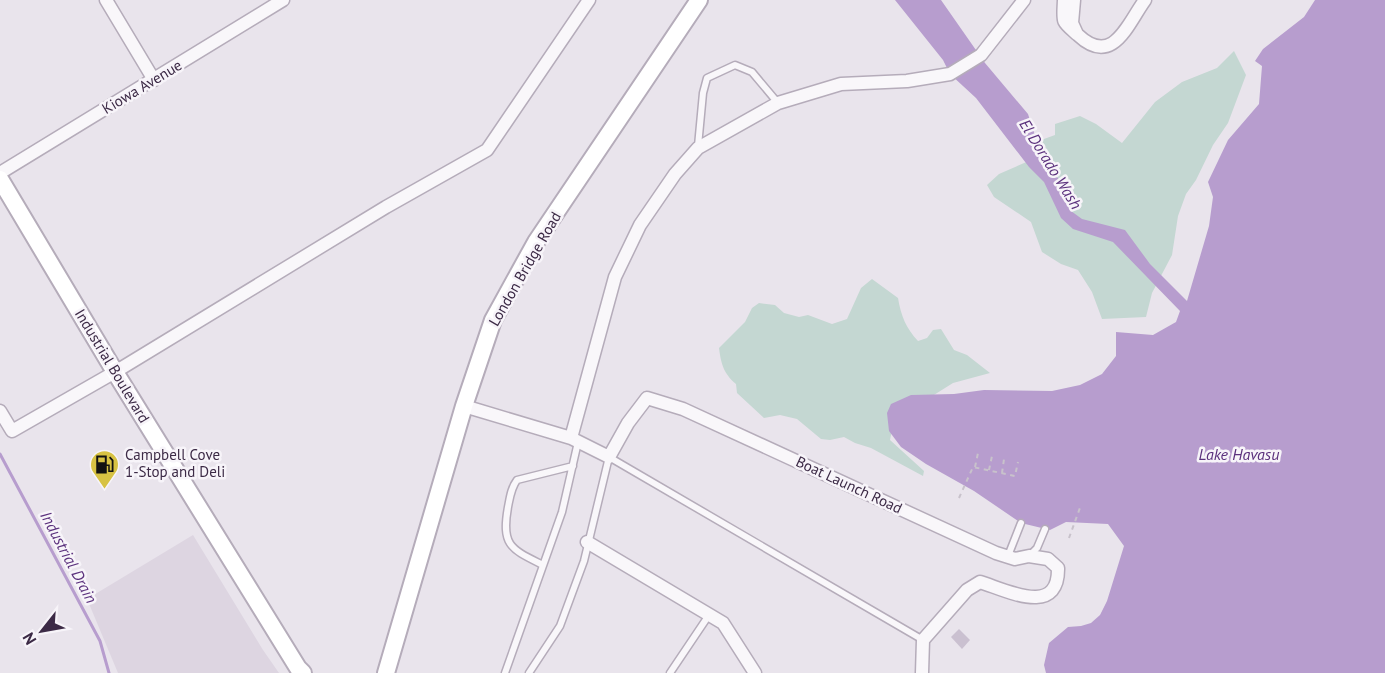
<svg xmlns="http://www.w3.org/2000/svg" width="1385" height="673" viewBox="0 0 1385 673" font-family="'PT Sans',sans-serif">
<rect width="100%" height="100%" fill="#e9e4ec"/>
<path fill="#ddd5e1" d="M193 535 263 650 279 673H118L87 599Z"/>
<path fill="#c4d7d2" d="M1234 51 1246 75 1228 123 1213 145 1196 180 1186 194 1178 216 1172 255 1152 293 1146 317 1102 319 1092 292 1078 270 1061 264 1042 252 1031 222 994 197 987 185 999 174 1031 160 1033 143 1055 135V124L1080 116 1096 124 1122 143 1155 102 1182 82 1217 68Z
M872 279 898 298C901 316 906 328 918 341L927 338 933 330 941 329 954 350 967 355 990 373 953 383 894 420 890 440 924 471 923 476 871 448 855 443 844 437 830 440 821 439 797 419 780 415 764 418 737 393 736 384C723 373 721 363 719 348L745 322 752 308 759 303 775 305 784 313 799 317 808 315 832 324 847 319 861 288Z"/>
<path fill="#b79dce" d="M895 0H941L985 63 1028 114 1042 157 1060 181 1071 211 1082 219 1125 230 1150 264 1187 301 1209 226 1213 197 1208 182 1228 140 1259 104 1262 66 1255 61 1263 49 1304 17 1315 0H1385V673H1046L1044 665 1049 643 1068 627 1081 626 1091 623 1100 615 1107 601 1124 546 1108 524 1066 522 1050 530 1021 523 974 491 926 464 901 447 889 431 887 413 891 404 911 395 954 394 984 390 1052 391 1080 385 1102 374 1116 356V332L1153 335 1176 322 1180 311 1113 242 1073 229 1061 218 1044 182 1029 167 976 98 950 74 943 60Z"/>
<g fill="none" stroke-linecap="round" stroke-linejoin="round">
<path stroke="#b79dce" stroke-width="3" d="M0 454 100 641 109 673"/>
</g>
<path fill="#cac0d0" d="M959 629 970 640 962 649 951 637Z"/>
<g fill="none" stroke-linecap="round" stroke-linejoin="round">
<defs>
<path id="lane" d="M698 146 703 93 707 78 735 65 752 72 778 103
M1008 556 1021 523
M1029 556 1037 548 1045 529
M543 565C511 549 501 546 508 507 510 497 511 488 517 480L573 466
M505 673 562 512 578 442
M529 673 560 626 584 561 609 457 923 640
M670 673 709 615"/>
<path id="street" d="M106 0 154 80
M1064 0C1063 24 1061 20 1078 35 1113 68 1128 23 1145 0
M1074 0 1072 23 1077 34
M0 173 283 0
M464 406 571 438 609 457 628 423 647 398 683 409 996 553 1015 559 1029 556 1048 559 1058 568C1059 618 1006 590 980 582L967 590 923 640 922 673
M0 411 12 431 115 372 386 207 487 150 589 0
M571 438 615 277 640 225 675 174 698 148 778 103 841 84 907 81 950 74 981 55 1024 0
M587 542 723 623 755 673"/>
<path id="secondary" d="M0 179 115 372 298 668 303 673
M386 673 464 406 493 320 536 242 699 0"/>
</defs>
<use href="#lane" stroke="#b5acba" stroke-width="9"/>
<use href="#street" stroke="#b5acba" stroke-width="15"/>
<use href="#secondary" stroke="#b5acba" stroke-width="20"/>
<path stroke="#c8c2cb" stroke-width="2" stroke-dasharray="4.5 4.5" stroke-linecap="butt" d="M975 467 978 453
M989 470 992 456
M1002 473 1004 459
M959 498 973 467 1015 476 1018 462
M1069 538 1081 505"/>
<use href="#lane" stroke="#f9f7fa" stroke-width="6"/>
<use href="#street" stroke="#f9f7fa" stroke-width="12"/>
<use href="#secondary" stroke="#fff" stroke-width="16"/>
</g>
<defs>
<symbol id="fuel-pin" viewBox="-11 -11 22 30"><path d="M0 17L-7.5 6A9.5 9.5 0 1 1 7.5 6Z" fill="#d7c243" stroke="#f7f4f9"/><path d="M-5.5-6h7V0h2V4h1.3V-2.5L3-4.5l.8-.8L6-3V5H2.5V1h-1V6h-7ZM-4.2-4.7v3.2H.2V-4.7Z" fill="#111"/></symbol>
</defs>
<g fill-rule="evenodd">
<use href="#fuel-pin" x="88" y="448" width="33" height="45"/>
</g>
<g text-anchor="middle" stroke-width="5" stroke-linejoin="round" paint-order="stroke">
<g font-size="15" fill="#3c2a46" stroke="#f7f4f9">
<text transform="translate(142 87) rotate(-31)" y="5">Kiowa Avenue</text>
<text transform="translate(525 269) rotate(-60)" y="5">London Bridge Road</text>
<text transform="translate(112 366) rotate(59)" y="5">Industrial Boulevard</text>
<text transform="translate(849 485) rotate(25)" y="5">Boat Launch Road</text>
</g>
<g font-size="15" fill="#3c2a46" stroke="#f7f4f9" text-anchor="start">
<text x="125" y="460">Campbell Cove<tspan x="125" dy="17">1-Stop and Deli</tspan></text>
</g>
<g font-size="16" font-style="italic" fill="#5b317d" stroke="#f7f4f9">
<text transform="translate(1051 164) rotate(58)" y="6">El Dorado Wash</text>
<text x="1239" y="460">Lake Havasu</text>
<text transform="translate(69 557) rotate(62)" y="6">Industrial Drain</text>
</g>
</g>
<g transform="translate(42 631) rotate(239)" stroke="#f7f4f9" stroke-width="4.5" paint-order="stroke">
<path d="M0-4.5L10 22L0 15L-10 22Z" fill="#3c2a46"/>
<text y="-9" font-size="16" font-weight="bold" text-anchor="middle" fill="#3c2a46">N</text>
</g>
</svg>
